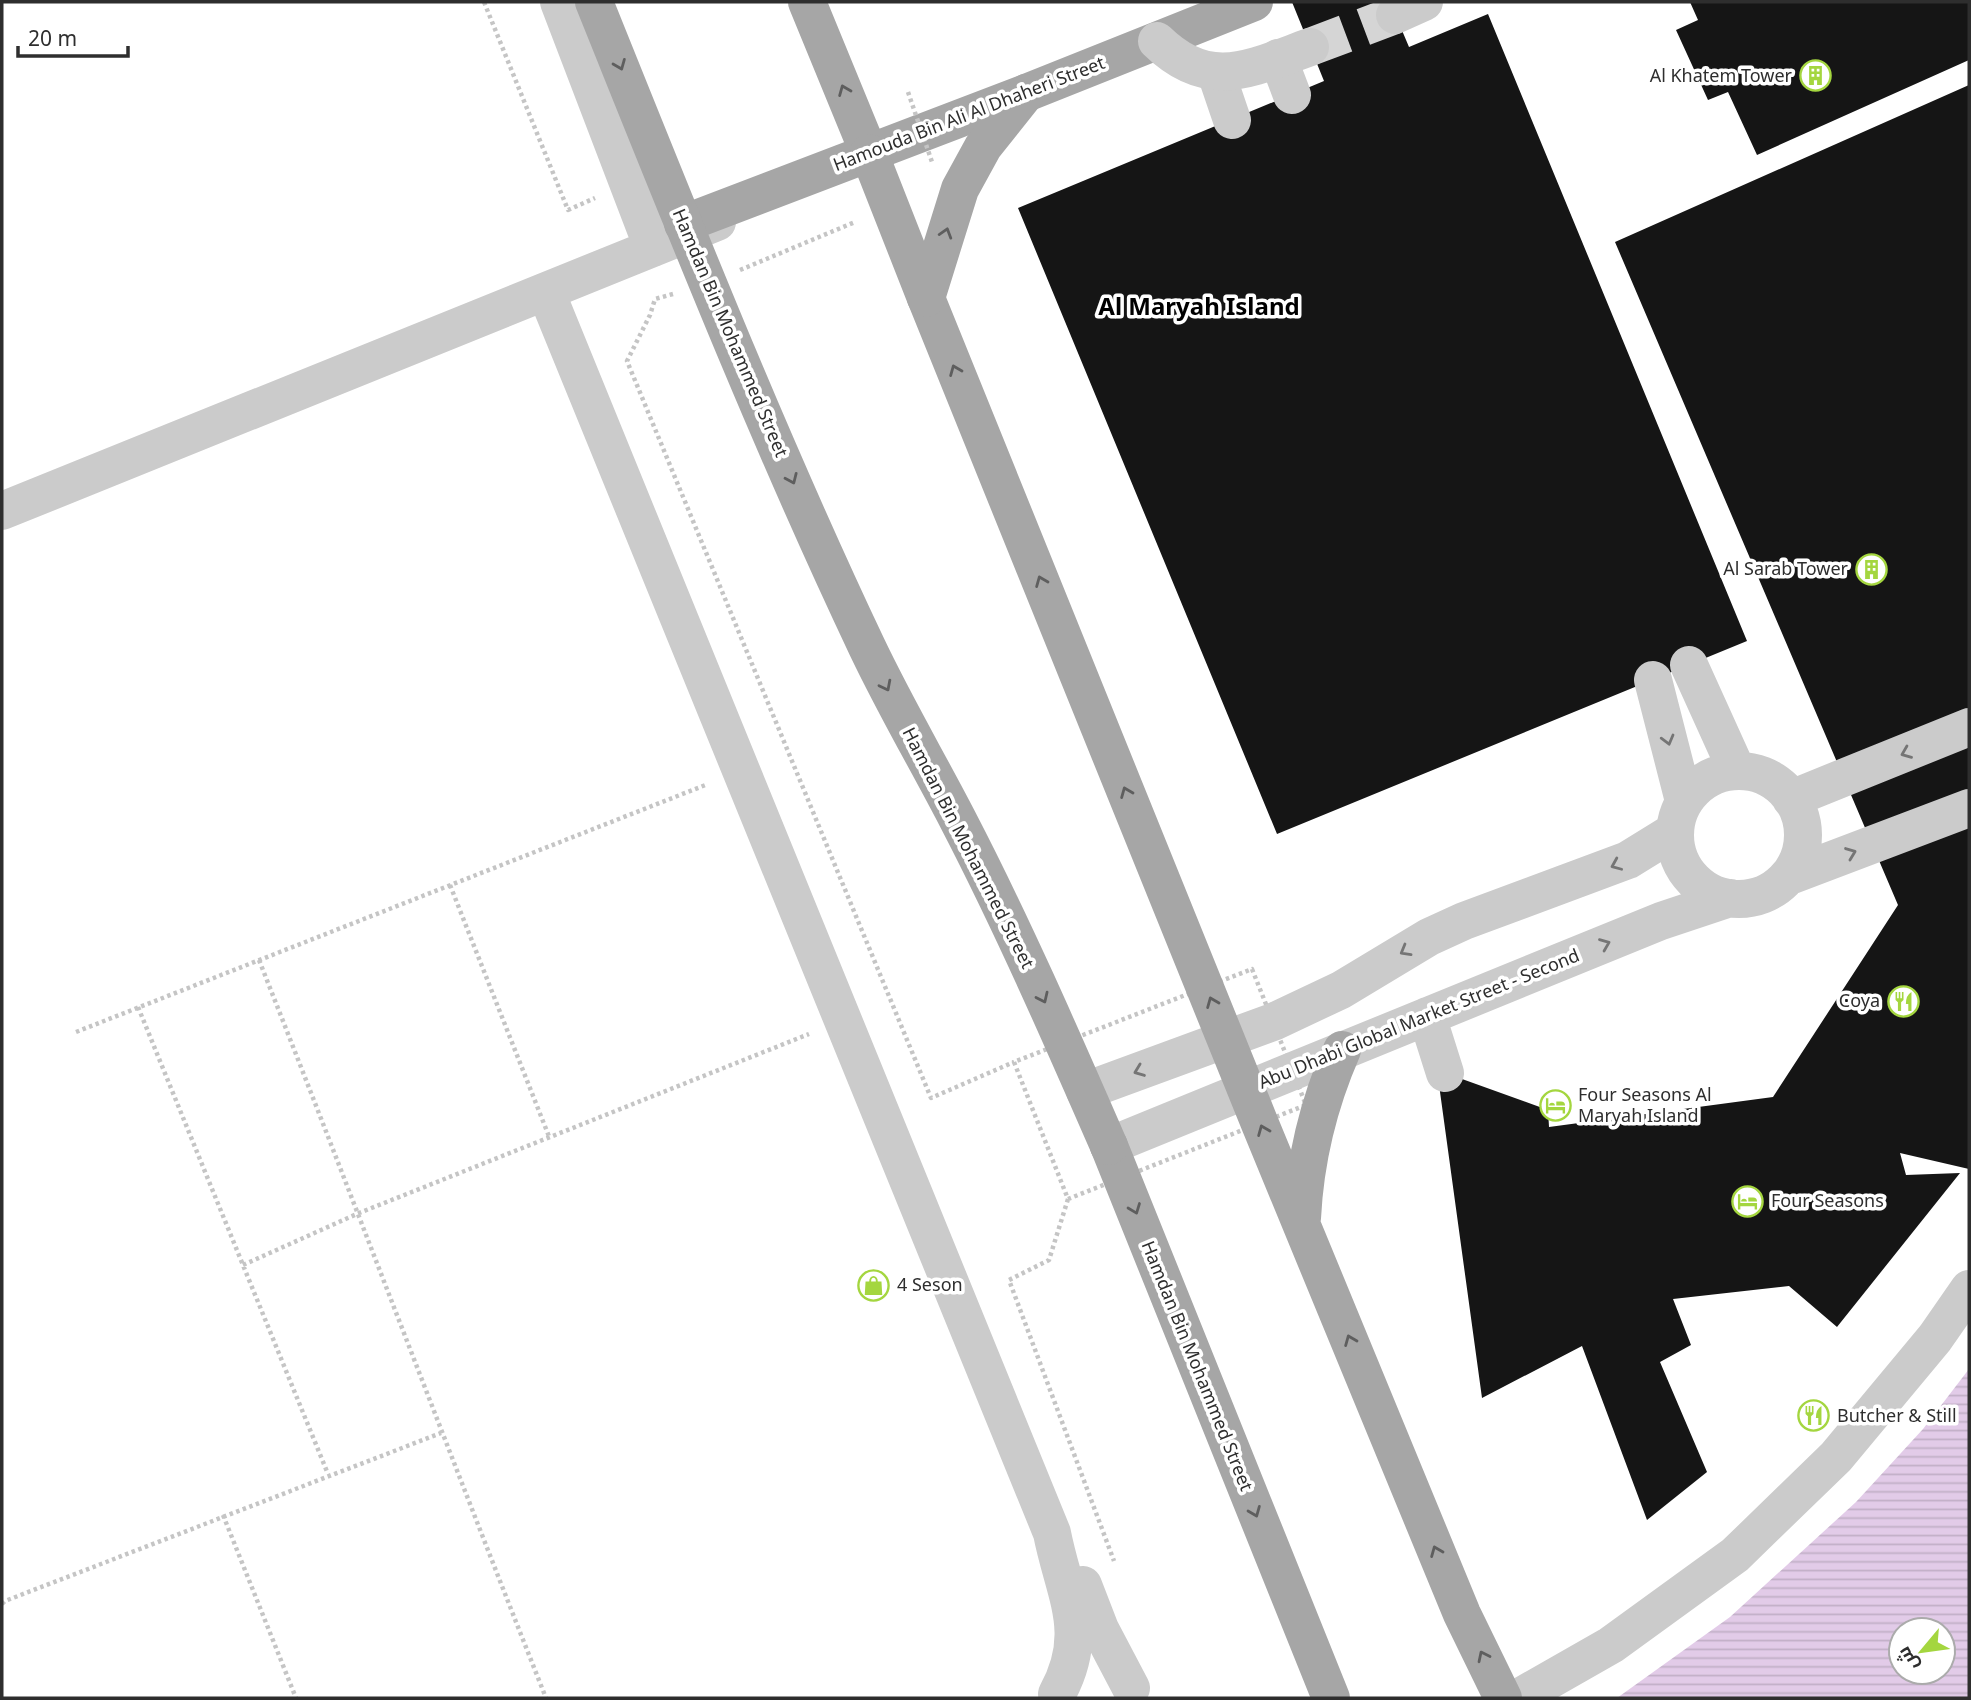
<svg xmlns="http://www.w3.org/2000/svg" width="1971" height="1700" viewBox="0 0 1971 1700" font-family="'Noto Sans',Cairo,sans-serif">
<defs>
<pattern id="water-rules" width="6" height="5" patternUnits="userSpaceOnUse" patternTransform="scale(1.75)"><rect width="6" height="5" fill="#e2cbe8"/><path d="M0 2.5h6" fill="none" stroke="#c2afc7"/></pattern>
</defs>
<rect width="100%" height="100%" fill="#fff"/>
<path fill="url(#water-rules)" fill-rule="evenodd" d="M1969 1369V1698H1617L1730 1617 1856 1502 1923 1429ZM1901 1630H1943V1672H1901Z"/>
<path fill="#151515" d="M1292 2H1390L1409 47 1488 14 1747 641 1277 834 1018 208 1324 81Z
M1690 2H1969V60L1757 155 1728 92 1708 100 1676 30 1698 20Z
M1969 85V1169L1900 1153 1906 1175 1960 1173 1837 1327 1789 1286 1673 1299 1691 1345 1660 1362 1707 1472 1647 1520 1582 1346 1482 1398 1437 1070 1548 1110 1549 1127 1773 1097 1898 905 1615 242Z"/>
<g fill="none" stroke-linecap="round" stroke-linejoin="round">
<path stroke="#d5d5d5" stroke-width="38" stroke-dasharray="38 19" stroke-linecap="butt" d="M1310 47 1395 15"/>
<path stroke="#c5c5c5" stroke-width="4.5" stroke-dasharray="3.5 3.5" stroke-linecap="butt" d="M484 2 568 210 595 198
M450 885 550 1139
M259 960C356 1206 449 1453 546 1698
M1252 969 1306 1105 1068 1199 1014 1062Z
M138 1007 328 1474
M76 1032 708 784
M1068 1199 1049 1260 1009 1280 1114 1561
M243 1265 359 1213 809 1034
M223 1515 296 1698
M2 1604 5 1601 441 1433"/>
<path stroke="#cbcbcb" stroke-width="38" d="M559 2 653 248
M1395 15 1424 2
M1278 58 1292 95
M1216 73 1232 120
M546 292 1052 1533C1064 1595 1091 1632 1057 1694
M2 511 717 222
M1689 665 1737 771
M1653 680 1684 801
M1675 835a64 64 0 1 1 128 0a64 64 0 1 1-128 0Z
M1791 799 1969 727
M1787 877 1969 808
M1427 1016 1445 1073
M1085 1091 1273 1022 1341 990 1429 937 1464 921 1628 860 1675 831
M1109 1146 1661 921 1730 898
M1083 1585 1100 1629 1131 1688
M1518 1698 1611 1645 1735 1555 1836 1457 1935 1338 1969 1289"/>
<path stroke="#a6a6a6" stroke-width="38" d="M807 2 869 153
M683 224 1026 93 1254 2
M926 298 1260 1124 1462 1614 1503 1698
M1109 1146 1331 1698
M1302 1218C1305 1158 1318 1105 1342 1050"/>
<path stroke="#c5c5c5" stroke-width="4.5" stroke-dasharray="3.5 3.5" stroke-linecap="butt" d="M908 92 932 162
M740 270 855 222
M673 294 655 299 650 315 627 361 931 1098 1014 1062"/>
<path stroke="#cbcbcb" stroke-width="38" d="M1157 41C1209 92 1251 68 1310 47"/>
<path stroke="#a6a6a6" stroke-width="38" d="M594 2C681 218 767 436 867 647 895 706 928 762 958 820 1013 926 1061 1036 1109 1146
M869 153 926 298
M926 298 960 189 983 147 1026 93"/>
</g>
<defs><path id="oneway-chevron" d="M-2-3.5L2.5 0L-2 3.5" fill="none" stroke-width="1.6" stroke-linecap="round" stroke-linejoin="round" transform="scale(1.75)"/></defs>
<g stroke="#5e5e5e">
<use href="#oneway-chevron" transform="translate(620 65) rotate(68)"/>
<use href="#oneway-chevron" transform="translate(844 90) rotate(-112)"/>
<use href="#oneway-chevron" transform="translate(946 233) rotate(-73)"/>
<use href="#oneway-chevron" transform="translate(955 370) rotate(-112)"/>
<use href="#oneway-chevron" transform="translate(792 479) rotate(66)"/>
<use href="#oneway-chevron" transform="translate(1041 581) rotate(-112)"/>
<use href="#oneway-chevron" transform="translate(886 686) rotate(63)"/>
<use href="#oneway-chevron" transform="translate(1126 792) rotate(-112)"/>
<use href="#oneway-chevron" transform="translate(1043 998) rotate(65)"/>
<use href="#oneway-chevron" transform="translate(1212 1002) rotate(-112)"/>
<use href="#oneway-chevron" transform="translate(1263 1130) rotate(-112)"/>
<use href="#oneway-chevron" transform="translate(1135 1209) rotate(69)"/>
<use href="#oneway-chevron" transform="translate(1350 1340) rotate(-112)"/>
<use href="#oneway-chevron" transform="translate(1255 1512) rotate(68)"/>
<use href="#oneway-chevron" transform="translate(1436 1551) rotate(-112)"/>
<use href="#oneway-chevron" transform="translate(1483 1656) rotate(-116)"/>
</g>
<g stroke="#757575">
<use href="#oneway-chevron" transform="translate(1668 740) rotate(75)"/>
<use href="#oneway-chevron" transform="translate(1906 753) rotate(158)"/>
<use href="#oneway-chevron" transform="translate(1851 853) rotate(-21)"/>
<use href="#oneway-chevron" transform="translate(1616 865) rotate(157)"/>
<use href="#oneway-chevron" transform="translate(1605 944) rotate(-22)"/>
<use href="#oneway-chevron" transform="translate(1405 951) rotate(150)"/>
<use href="#oneway-chevron" transform="translate(1139 1071) rotate(159)"/>
</g>
<defs>
<symbol id="building-ring" viewBox="-11 -11 22 22"><circle r="9.5" fill="#fff" stroke="#a4d63f" stroke-width="1.5"/><path d="M-4-6H4V6H1V3H-1V6H-4ZM-2.5-4.3h1.7v1.8h-1.7ZM.8-4.3h1.7v1.8H.8ZM-2.5-1h1.7V.8h-1.7ZM.8-1h1.7V.8H.8Z" fill="#a4d63f"/></symbol>
<symbol id="restaurant-ring" viewBox="-11 -11 22 22"><circle r="9.5" fill="#fff" stroke="#a4d63f" stroke-width="1.5"/><path d="M-5-6h1v4h1v-4h1v4h1v-4h1v5L-1.5 .5V6h-2V.5L-5-1ZM5-6V6H3V1.5H1.5Q1.5-4 5-6Z" fill="#a4d63f"/></symbol>
<symbol id="hotel-ring" viewBox="-11 -11 22 22"><circle r="9.5" fill="#fff" stroke="#a4d63f" stroke-width="1.5"/><path d="M-6-4.5h1.5V1H6V5H4.5V3h-9V5H-6ZM-4 0a1.8 1.8 0 1 1 3.6 0ZM.5 0V-2.5h3Q6-2.5 6 0Z" fill="#a4d63f"/></symbol>
<symbol id="shop-ring" viewBox="-11 -11 22 22"><circle r="9.5" fill="#fff" stroke="#a4d63f" stroke-width="1.5"/><path d="M-5-2.5h2.3a2.7 3.5 0 0 1 5.4 0H5L5.5 6h-11ZM-1.5-2.5h3a1.5 2.3 0 0 0-3 0Z" fill="#a4d63f"/></symbol>
</defs>
<g fill-rule="evenodd">
<use href="#building-ring" x="1798" y="58" width="35" height="35"/>
<use href="#building-ring" x="1854" y="552" width="35" height="35"/>
<use href="#restaurant-ring" x="1886" y="984" width="35" height="35"/>
<use href="#hotel-ring" x="1538" y="1088" width="35" height="35"/>
<use href="#hotel-ring" x="1730" y="1184" width="35" height="35"/>
<use href="#shop-ring" x="856" y="1268" width="35" height="35"/>
<use href="#restaurant-ring" x="1796" y="1398" width="35" height="35"/>
</g>
<g text-anchor="middle" stroke-width="7" stroke-linejoin="round" paint-order="stroke">
<g font-size="18" fill="#2e2e2e" stroke="#fff" text-anchor="start">
<text x="1792" y="82" text-anchor="end">Al Khatem Tower</text>
<text x="1848" y="575" text-anchor="end">Al Sarab Tower</text>
<text x="1880" y="1007" text-anchor="end">Coya</text>
<text x="1578" y="1101">Four Seasons Al<tspan x="1578" dy="21">Maryah Island</tspan></text>
<text x="1771" y="1207">Four Seasons</text>
<text x="897" y="1291">4 Seson</text>
<text x="1837" y="1422">Butcher &amp; Still</text>
</g>
<g font-size="18" fill="#2e2e2e" stroke="#fff">
<text transform="translate(969 114) rotate(-21)" y="6">Hamouda Bin Ali Al Dhaheri Street</text>
<text transform="translate(730 333) rotate(67)" y="6">Hamdan Bin Mohammed Street</text>
<text transform="translate(968 848) rotate(63)" y="6">Hamdan Bin Mohammed Street</text>
<text transform="translate(1419 1019) rotate(-22)" y="6">Abu Dhabi Global Market Street - Second</text>
<text transform="translate(1197 1366) rotate(68)" y="6">Hamdan Bin Mohammed Street</text>
</g>
<g font-size="24" font-weight="bold" fill="#000" stroke="#fff">
<text x="1199" y="315">Al Maryah Island</text>
</g>
</g>
<rect width="1971" height="1700" fill="none" stroke="#2e2e2e" stroke-width="7"/>
<g transform="translate(1922 1651) rotate(241)"><circle r="33" fill="#ffffff" stroke="#ababab" stroke-width="2"/>
<path d="M0-5L12 26L0 18L-12 26Z" fill="#a4d63f"/>
<text y="-10" font-size="19" font-weight="bold" text-anchor="middle" fill="#2e2e2e">ش</text>
</g>
<path d="M18 46v10h110v-10" fill="none" stroke="#2e2e2e" stroke-width="3.5"/>
<text x="28" y="46" font-size="21" fill="#2e2e2e" stroke="#ffffff" stroke-width="5" paint-order="stroke">20 m</text>
</svg>
